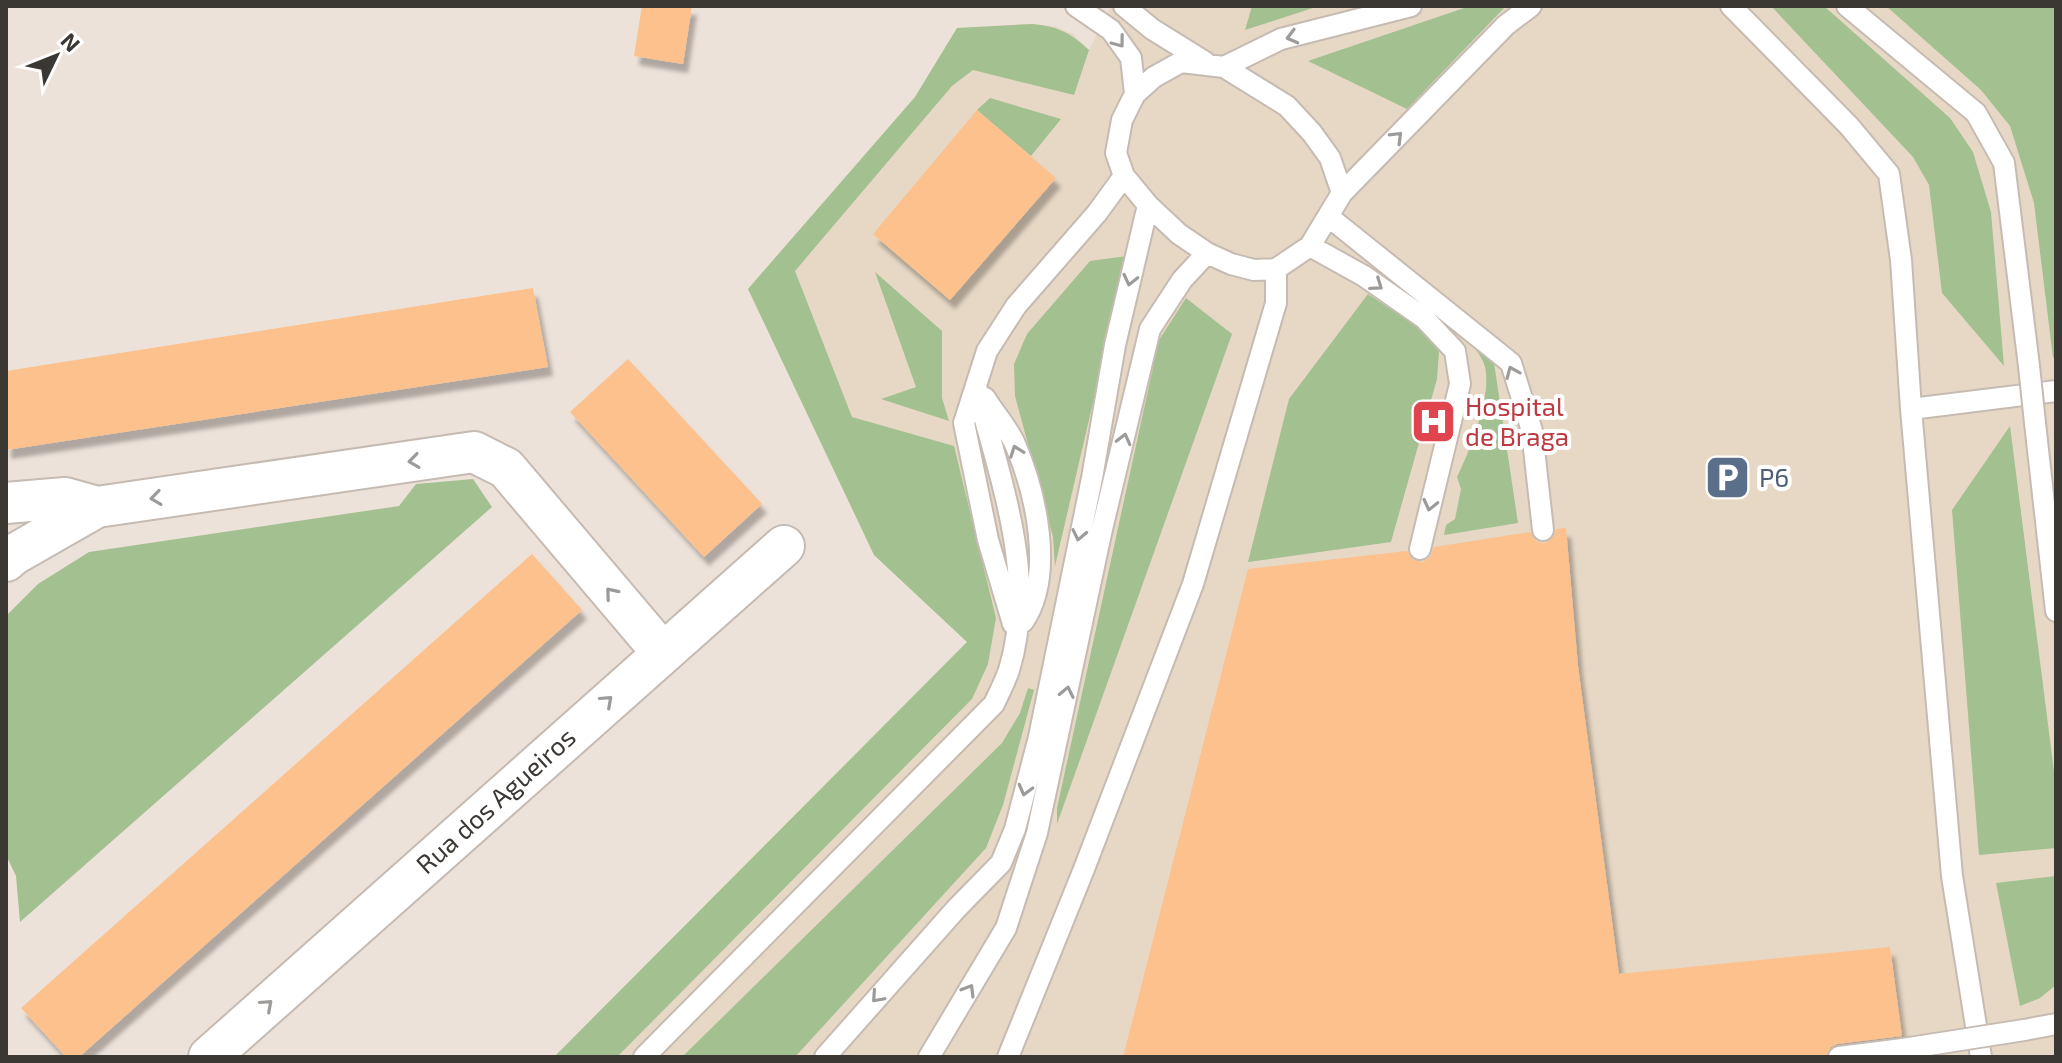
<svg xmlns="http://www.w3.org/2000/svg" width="2062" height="1063" viewBox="0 0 2062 1063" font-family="'Exo 2',sans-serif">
<defs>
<filter id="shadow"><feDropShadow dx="5" dy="9" stdDeviation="2" flood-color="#0004"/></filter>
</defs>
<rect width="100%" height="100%" fill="#ede2d9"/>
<path fill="#e7d8c5" d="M1111 6H2056V1057H557L696 919 967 642 874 555 748 289 915 97 957 28 1032 24 1055 26 1073 34 1089 50Z"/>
<path fill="#a3c090" d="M1252 6H1319L1245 30Z
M1470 6H1506L1407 109 1308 61Z
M1771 6H1824L1950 118 1973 152 1991 212 2004 366 1942 293 1929 185 1913 157Z
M1886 6H2056V356L2053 358 2034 203 2010 126 1981 90Z
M1032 24C1057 26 1071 33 1089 50L1074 95 973 70 952 86 795 271 852 417 954 446 996 618 988 664 972 699 617 1057H554L967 642 874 555 748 289 915 97 957 28Z
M990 98 1061 119 1031 156 977 110Z
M1127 256 1055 566 1053 537 1015 396 1014 364 1027 334 1090 261Z
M875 272 942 331V398L949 421 881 399 916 387Z
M1368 294 1428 334 1439 352 1437 379 1391 542 1248 562 1289 399Z
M1186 298 1232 334 1057 824V808L1159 340Z
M1472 344 1493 356 1518 523 1444 535 1446 525 1455 519 1461 489 1457 477C1470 450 1492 396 1485 367 1483 359 1477 351 1472 344Z
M2010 426 2056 787V848L1979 855 1952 510Z
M473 479 492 507 20 922 16 876 6 855V616L38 584 89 552 399 506 416 484Z
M1028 688 1034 690 1003 805 986 848 795 1057H682L1002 743 1020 713Z
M2056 876V985L2040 998 2020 1006 1996 883Z"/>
<path fill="#fcc18c" filter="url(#shadow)" d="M642 6H692L683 64 634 56Z
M977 110 1056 178 950 300 873 234Z
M533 288 548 367 6 450V371Z
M628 359 762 504 704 557 570 412Z
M1566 528 1578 666 1619 974 1890 947 1902 1036 1837 1044 1831 1047 1826 1057H1123L1248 569 1407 551 1412 559 1423 562 1430 557 1434 547 1530 532 1537 542 1545 543 1554 536 1556 529Z
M532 554 582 610 79 1057H66L21 1008Z"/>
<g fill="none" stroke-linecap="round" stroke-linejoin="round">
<defs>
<path id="lane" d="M1076 6 1111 30 1131 58 1135 94
M1124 6 1152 29 1205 62
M1731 6 1849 126 1889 174 1901 260 1911 409 1952 876 1981 1057
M1847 6 1976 113 2004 163 2029 366
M1224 67 1281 39 1411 6
M1342 193 1330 158 1312 133 1287 106 1224 67 1181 62 1154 77 1135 94 1122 120 1116 153 1124 176 1148 205 1179 234 1207 253 1231 264 1254 270 1276 269 1310 246 1342 193 1506 25 1531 6
M1329 217 1511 363 1532 431 1543 530
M1310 246 1364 276 1424 318 1455 351 1460 384 1420 549
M985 398C994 413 1008 428 1015 444 1036 493 1055 576 1023 622
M1911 409 2056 391
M2035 423 2056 611
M1013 624 988 540 964 423 987 351 1016 306 1097 213 1124 176
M2024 1030 2056 1024
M644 1057 994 704C999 693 1005 682 1009 670 1038 576 999 477 976 386
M825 1057 956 909 1001 863 1015 829 1039 737 1092 478 1115 345 1148 205
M929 1057 1006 928 1037 833 1102 529 1150 329 1182 280 1207 253
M1008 1057 1084 869 1193 584 1276 303V269
M1839 1057 1903 1049"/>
<path id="street" d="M6 503 65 498 97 507
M6 561 13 555 97 507 474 452 506 468 662 652
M209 1057 784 546"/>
</defs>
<use href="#lane" stroke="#c6bbb2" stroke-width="24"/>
<use href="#street" stroke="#c6bbb2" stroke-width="44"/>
<use href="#lane" stroke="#fff" stroke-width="20"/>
<use href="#street" stroke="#fff" stroke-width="40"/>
<defs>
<path id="lane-bridge" d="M2029 366 2035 423
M1903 1049 2024 1030"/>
</defs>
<use href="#lane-bridge" stroke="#c6bbb2" stroke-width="24" stroke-linecap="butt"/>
<use href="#lane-bridge" stroke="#fff" stroke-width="20"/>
</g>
<defs><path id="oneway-chevron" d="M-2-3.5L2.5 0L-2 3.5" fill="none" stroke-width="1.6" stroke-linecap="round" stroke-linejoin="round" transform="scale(2)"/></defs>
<g stroke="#9d9b99">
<use href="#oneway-chevron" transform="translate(1292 37) rotate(165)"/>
<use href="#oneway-chevron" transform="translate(1119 42) rotate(53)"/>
<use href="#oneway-chevron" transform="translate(1397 137) rotate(-45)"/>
<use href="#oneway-chevron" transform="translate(1130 280) rotate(103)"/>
<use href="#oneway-chevron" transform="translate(1377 285) rotate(35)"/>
<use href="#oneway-chevron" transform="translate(1512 372) rotate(-113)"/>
<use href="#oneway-chevron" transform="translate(1124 439) rotate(-76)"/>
<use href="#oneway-chevron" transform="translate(1016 451) rotate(-110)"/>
<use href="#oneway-chevron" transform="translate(414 461) rotate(172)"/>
<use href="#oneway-chevron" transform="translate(156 498) rotate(172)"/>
<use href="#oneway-chevron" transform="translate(1430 505) rotate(103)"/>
<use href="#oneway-chevron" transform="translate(1079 535) rotate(102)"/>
<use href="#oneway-chevron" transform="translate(611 593) rotate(-130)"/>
<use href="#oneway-chevron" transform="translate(1067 692) rotate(-78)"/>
<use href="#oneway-chevron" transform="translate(607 701) rotate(-42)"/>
<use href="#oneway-chevron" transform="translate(1025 790) rotate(105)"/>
<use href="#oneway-chevron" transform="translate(969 990) rotate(-59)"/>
<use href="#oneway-chevron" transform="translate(877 997) rotate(132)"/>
<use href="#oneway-chevron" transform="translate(267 1005) rotate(-42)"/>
</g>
<defs>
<symbol id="hospital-square" viewBox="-11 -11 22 22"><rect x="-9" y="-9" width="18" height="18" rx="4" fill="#e0444e" stroke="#fff"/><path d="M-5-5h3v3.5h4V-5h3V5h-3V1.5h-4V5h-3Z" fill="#fff"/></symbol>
<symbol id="parking-square" viewBox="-11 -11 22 22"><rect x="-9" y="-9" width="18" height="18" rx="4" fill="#5c6f8a" stroke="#fff"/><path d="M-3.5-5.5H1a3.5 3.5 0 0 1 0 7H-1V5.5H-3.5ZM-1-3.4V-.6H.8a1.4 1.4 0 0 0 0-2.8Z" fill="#fff"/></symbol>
</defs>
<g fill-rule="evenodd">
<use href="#hospital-square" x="1408" y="396" width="51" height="51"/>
<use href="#parking-square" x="1702" y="452" width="51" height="51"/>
</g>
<g text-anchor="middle" stroke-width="8" stroke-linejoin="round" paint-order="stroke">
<g font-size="26" fill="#be3a42" stroke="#fff" text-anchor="start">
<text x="1465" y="416">Hospital<tspan x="1465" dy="30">de Braga</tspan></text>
</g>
<g font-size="26" fill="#4e5e75" stroke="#fff" text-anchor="start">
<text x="1759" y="487">P6</text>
</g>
<g font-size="26" fill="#3b3733" stroke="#fff">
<text transform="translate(496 801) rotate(-42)" y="9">Rua dos Agueiros</text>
</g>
</g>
<rect width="2062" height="1063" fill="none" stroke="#3b3733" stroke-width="16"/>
<g transform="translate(56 56) rotate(47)" stroke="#ffffff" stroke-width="6" paint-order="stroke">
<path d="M0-6L14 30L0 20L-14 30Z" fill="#3b3733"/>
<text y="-12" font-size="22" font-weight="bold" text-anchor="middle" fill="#3b3733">N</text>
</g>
</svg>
